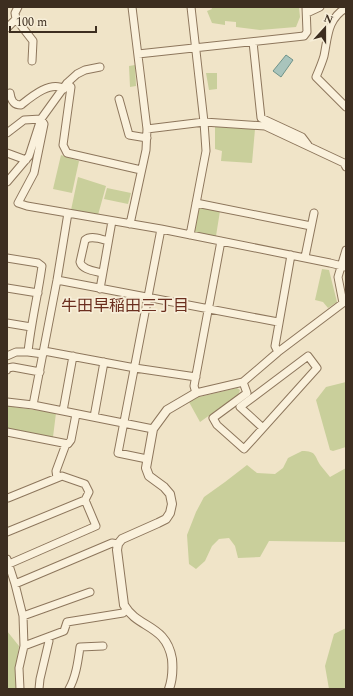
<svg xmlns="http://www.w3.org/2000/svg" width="353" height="696" viewBox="0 0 353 696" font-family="Spectral,'Noto Sans JP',serif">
<rect width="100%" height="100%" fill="#f0e4c8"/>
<path fill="#c9cf9b" d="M211 7H299L300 17 296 27 260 30 236 27V22L225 21V25L212 23 207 11 212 9Z
M135 65 136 86 130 87 129 66Z
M206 73H217V89L209 90Z
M217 126 255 129 252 163 221 161 222 151 215 149V127Z
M61 155 79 161 72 193 53 189Z
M78 177 106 186 98 215 71 210Z
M107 188 131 193 128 204 104 199Z
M199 207 220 211 216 236 194 232Z
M322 269 329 270 337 302 328 308 323 302 315 300Z
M346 382V447L333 451 330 450 316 400 326 387Z
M237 388 240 390 238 395 200 422 189 402 195 398Z
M7 406 56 413 53 437 7 429Z
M302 451C317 451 314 456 321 466 324 470 327 473 330 477L346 468V542L269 541 260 557 238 558 235 546 229 538 219 539 212 546 205 561 196 569 189 564 187 535 196 512 204 497 225 482 247 465 257 473 275 474 283 468 288 458Z
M346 628V689H329L325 666 334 634Z
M7 631 19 646 15 671 17 689H7Z"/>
<path fill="#a9c4bc" stroke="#6f938a" d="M286 55 293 60 281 77 273 71Z"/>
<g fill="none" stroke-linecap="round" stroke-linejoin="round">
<defs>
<path id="minor" d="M346 8C327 19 328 37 324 56 322 63 319 70 316 77L346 107
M307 13 320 7
M16 19 33 41 32 61
M7 28 16 19 15 13 18 7
M253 42 261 118 302 137 308 145
M138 54 304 36 307 32 306 7
M67 83 71 87 63 145 67 153 141 170
M10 93C11 100 13 105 21 105 31 97 51 80 64 89
M119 99 129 135 147 138
M147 129 204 122 265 126 344 163 346 167
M7 133 24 120 41 119 44 124 34 173 18 203 27 206 161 229 330 263 346 267
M7 153 26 160
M7 182 29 156 41 119 67 83 77 74 85 70 100 67
M196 203 311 226
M130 224 146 150 147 129 132 7
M190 235 206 151 204 122 191 7
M221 241 194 386 196 393 243 382 278 352 343 303 338 277 346 250
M305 257 314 213
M7 258 38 263 42 266C38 295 31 323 28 352L43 354
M102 273C95 271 82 270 80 262L85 240C91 235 101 239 108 241
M57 280 278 322
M7 288 38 293
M100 289 112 221
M7 323 31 327
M44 351 135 368 196 377
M278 352 275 346 291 255
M7 356 16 352H28
M7 370 8 368 13 367 40 372
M243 382 247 393 213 418 217 425 244 449 317 368 308 356 240 407 263 428
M7 402 33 405 153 429
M33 405 57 280 68 213
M63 411 73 356
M94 417 104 362
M7 432 68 444 71 440 76 414
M147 459 118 453 161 229
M57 478 56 471 66 444
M7 532 85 500 89 492 85 484 62 476 8 498
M7 559 15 584 23 616 24 646 19 668 20 689
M9 564 96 526 85 500
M15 584 112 543 118 544
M23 616 90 592
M24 646 64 631 67 622 123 613 126 610
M39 689 40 679 49 641 48 638
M69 689C76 677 78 661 80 647L103 646"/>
<path id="tertiary" d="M169 689C173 678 173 670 172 659 166 624 138 629 124 605L117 550 118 544 122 539 158 523 166 519 170 513 172 504 170 494 164 487 149 476 146 468 153 429 167 410 196 393"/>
</defs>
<use href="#minor" stroke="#8d765c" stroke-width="9"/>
<use href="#tertiary" stroke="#8d765c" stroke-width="10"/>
<use href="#minor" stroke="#faf1dc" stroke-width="7"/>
<use href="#tertiary" stroke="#faf1dc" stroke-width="8"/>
</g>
<g text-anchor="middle" stroke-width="3.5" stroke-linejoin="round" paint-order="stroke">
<g font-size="16" fill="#6b2e1e" stroke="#f7eed8">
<text x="125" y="311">牛田早稲田三丁目</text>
</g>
</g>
<rect width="353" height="696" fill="none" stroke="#3d2e20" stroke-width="16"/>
<g transform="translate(325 28) rotate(21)" stroke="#f7eed8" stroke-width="3" paint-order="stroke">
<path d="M0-3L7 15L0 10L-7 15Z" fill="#3d2e20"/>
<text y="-6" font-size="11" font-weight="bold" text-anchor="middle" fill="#3d2e20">N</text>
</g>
<path d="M10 26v6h86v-6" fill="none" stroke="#3d2e20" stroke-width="2"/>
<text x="16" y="26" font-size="12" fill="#3d2e20" stroke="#f7eed8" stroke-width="3" paint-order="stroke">100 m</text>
</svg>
